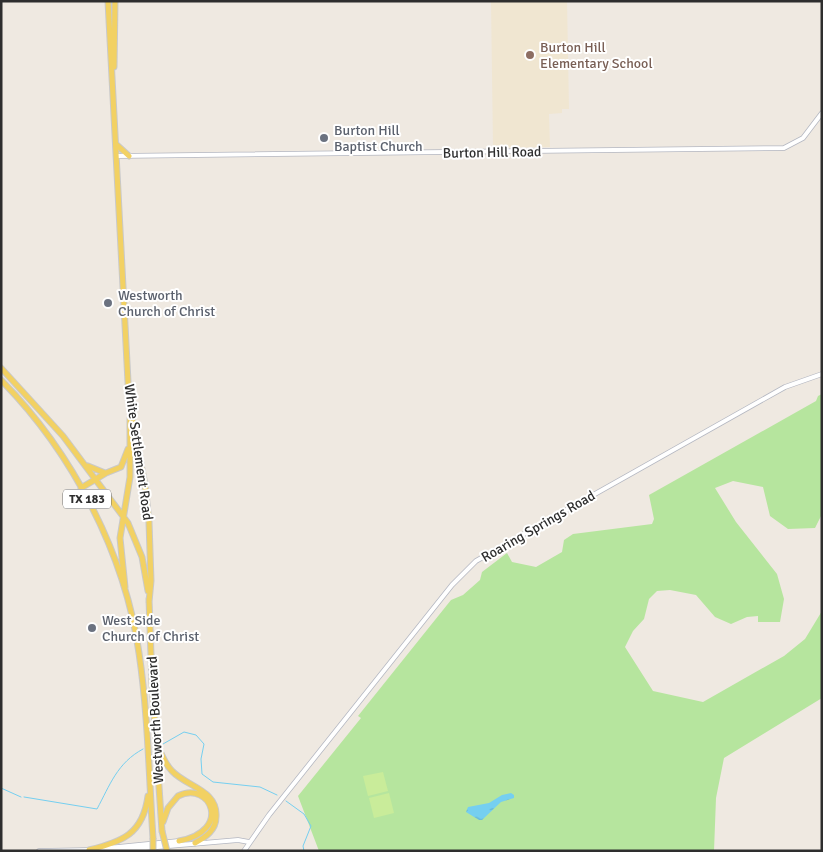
<svg xmlns="http://www.w3.org/2000/svg" width="823" height="852" viewBox="0 0 823 852" font-family="Signika,sans-serif">
<defs>
<pattern id="water-ripples" width="26" height="14" patternUnits="userSpaceOnUse" patternTransform="scale(1.25)"><rect width="26" height="14" fill="#75cff0"/><path d="M2 4q2-2 4 0t4 0M15 11q2-2 4 0t4 0" fill="none" stroke="#66b2ce"/></pattern>
</defs>
<rect width="100%" height="100%" fill="#efe9e1"/>
<path fill="#f0e6d1" d="M491 1H567L569 109H562V113L549 114 550 147 493 148Z"/>
<path fill="#b6e59e" d="M822 394V514L815 528 788 529 770 516 763 487 733 481 715 488 736 522 777 574 784 599 780 622H758V616L747 617 731 624 715 617 696 595 670 590 657 591 649 599 644 619 633 631 625 647 653 691 703 702 784 656 805 639 822 611V698L724 758 716 798 714 851H319L298 796 361 718 358 716 451 600 463 595 480 580 482 572 507 553 512 562 536 567 562 552 564 540 573 534 652 524 654 519 649 495 816 401 818 396Z"/>
<path fill="#c9ec9a" d="M383 772 388 791 368 796 363 776Z
M389 793 394 813 374 818 369 798Z"/>
<path fill="url(#water-ripples)" d="M511 793 514 795V798L501 802 482 820H479L466 812 468 807 489 803 502 795Z"/>
<g fill="none" stroke-linecap="round" stroke-linejoin="round">
<path stroke="#75cff0" stroke-width="1" d="M163 744 184 732 196 735 204 744 201 759 202 774 213 782 260 787 277 795
M1 788 21 797
M24 797 97 809C110 785 117 763 143 749
M286 801 304 814 311 826 303 846 304 851"/>
<defs>
<path id="minor" d="M117 156 784 148 803 138 822 113
M98 849 179 841
M39 851 90 850
M111 851 238 840 249 842
M244 851 269 815 452 585 476 561 785 387 822 374"/>
<path id="major" d="M108 1 129 401 145 485 149 522 151 581 149 602
M114 67 115 1
M117 145 129 156
M1 368 63 436 128 523 142 557 148 591
M1 380C72 452 125 553 139 653 148 714 149 777 153 838
M88 466 105 473
M81 488 106 473 121 467 128 449
M125 587 120 538 130 477V419
M149 599 152 683 162 831
M157 744C161 754 165 764 172 771 187 787 218 790 216 817 216 830 206 837 195 843
M163 822 168 808 178 796C211 780 233 831 179 841
M89 850C122 842 143 834 148 796"/>
</defs>
<use href="#minor" stroke="#b4b7c1" stroke-width="5.5"/>
<use href="#major" stroke="#c9c9c9" stroke-width="7"/>
<use href="#minor" stroke="#fff" stroke-width="4"/>
<use href="#major" stroke="#f2d163" stroke-width="5"/>
<defs>
<path id="major-bridge" d="M162 831 167 851
M153 838V851"/>
</defs>
<use href="#major-bridge" stroke="#c9c9c9" stroke-width="7" stroke-linecap="butt"/>
<use href="#major-bridge" stroke="#f2d163" stroke-width="5"/>
</g>
<circle fill="#8d6e63" stroke="#fff" stroke-width="2" cx="530" cy="55" r="5"/>
<g fill="#6b7280" stroke="#fff" stroke-width="2">
<circle cx="324" cy="138" r="5"/>
<circle cx="108" cy="303" r="5"/>
<circle cx="92" cy="628" r="5"/>
</g>
<g text-anchor="middle" stroke-width="4" stroke-linejoin="round" paint-order="stroke">
<rect fill="#fff" stroke="#6d6d6d" stroke-width="1" x="63" y="489.5" width="48" height="19" rx="4"/>
<g font-size="12" font-weight="bold" fill="#2e2e2e">
<text x="87" y="503">TX 183</text>
</g>
<g font-size="14" fill="#785e54" stroke="#fff" text-anchor="start">
<text x="540" y="52">Burton Hill<tspan x="540" dy="16">Elementary School</tspan></text>
</g>
<g font-size="14" fill="#5b616d" stroke="#fff" text-anchor="start">
<text x="334" y="135">Burton Hill<tspan x="334" dy="16">Baptist Church</tspan></text>
<text x="118" y="300">Westworth<tspan x="118" dy="16">Church of Christ</tspan></text>
<text x="102" y="625">West Side<tspan x="102" dy="16">Church of Christ</tspan></text>
</g>
<g font-size="14" fill="#2e2e2e" stroke="#fff">
<text transform="translate(492 152) rotate(-1)" y="5">Burton Hill Road</text>
<text transform="translate(139 452) rotate(82)" y="5">White Settlement Road</text>
<text transform="translate(538 526) rotate(-30)" y="5">Roaring Springs Road</text>
<text transform="translate(155 720) rotate(-93)" y="5">Westworth Boulevard</text>
</g>
</g>
<rect width="823" height="852" fill="none" stroke="#2e2e2e" stroke-width="5"/>
</svg>
